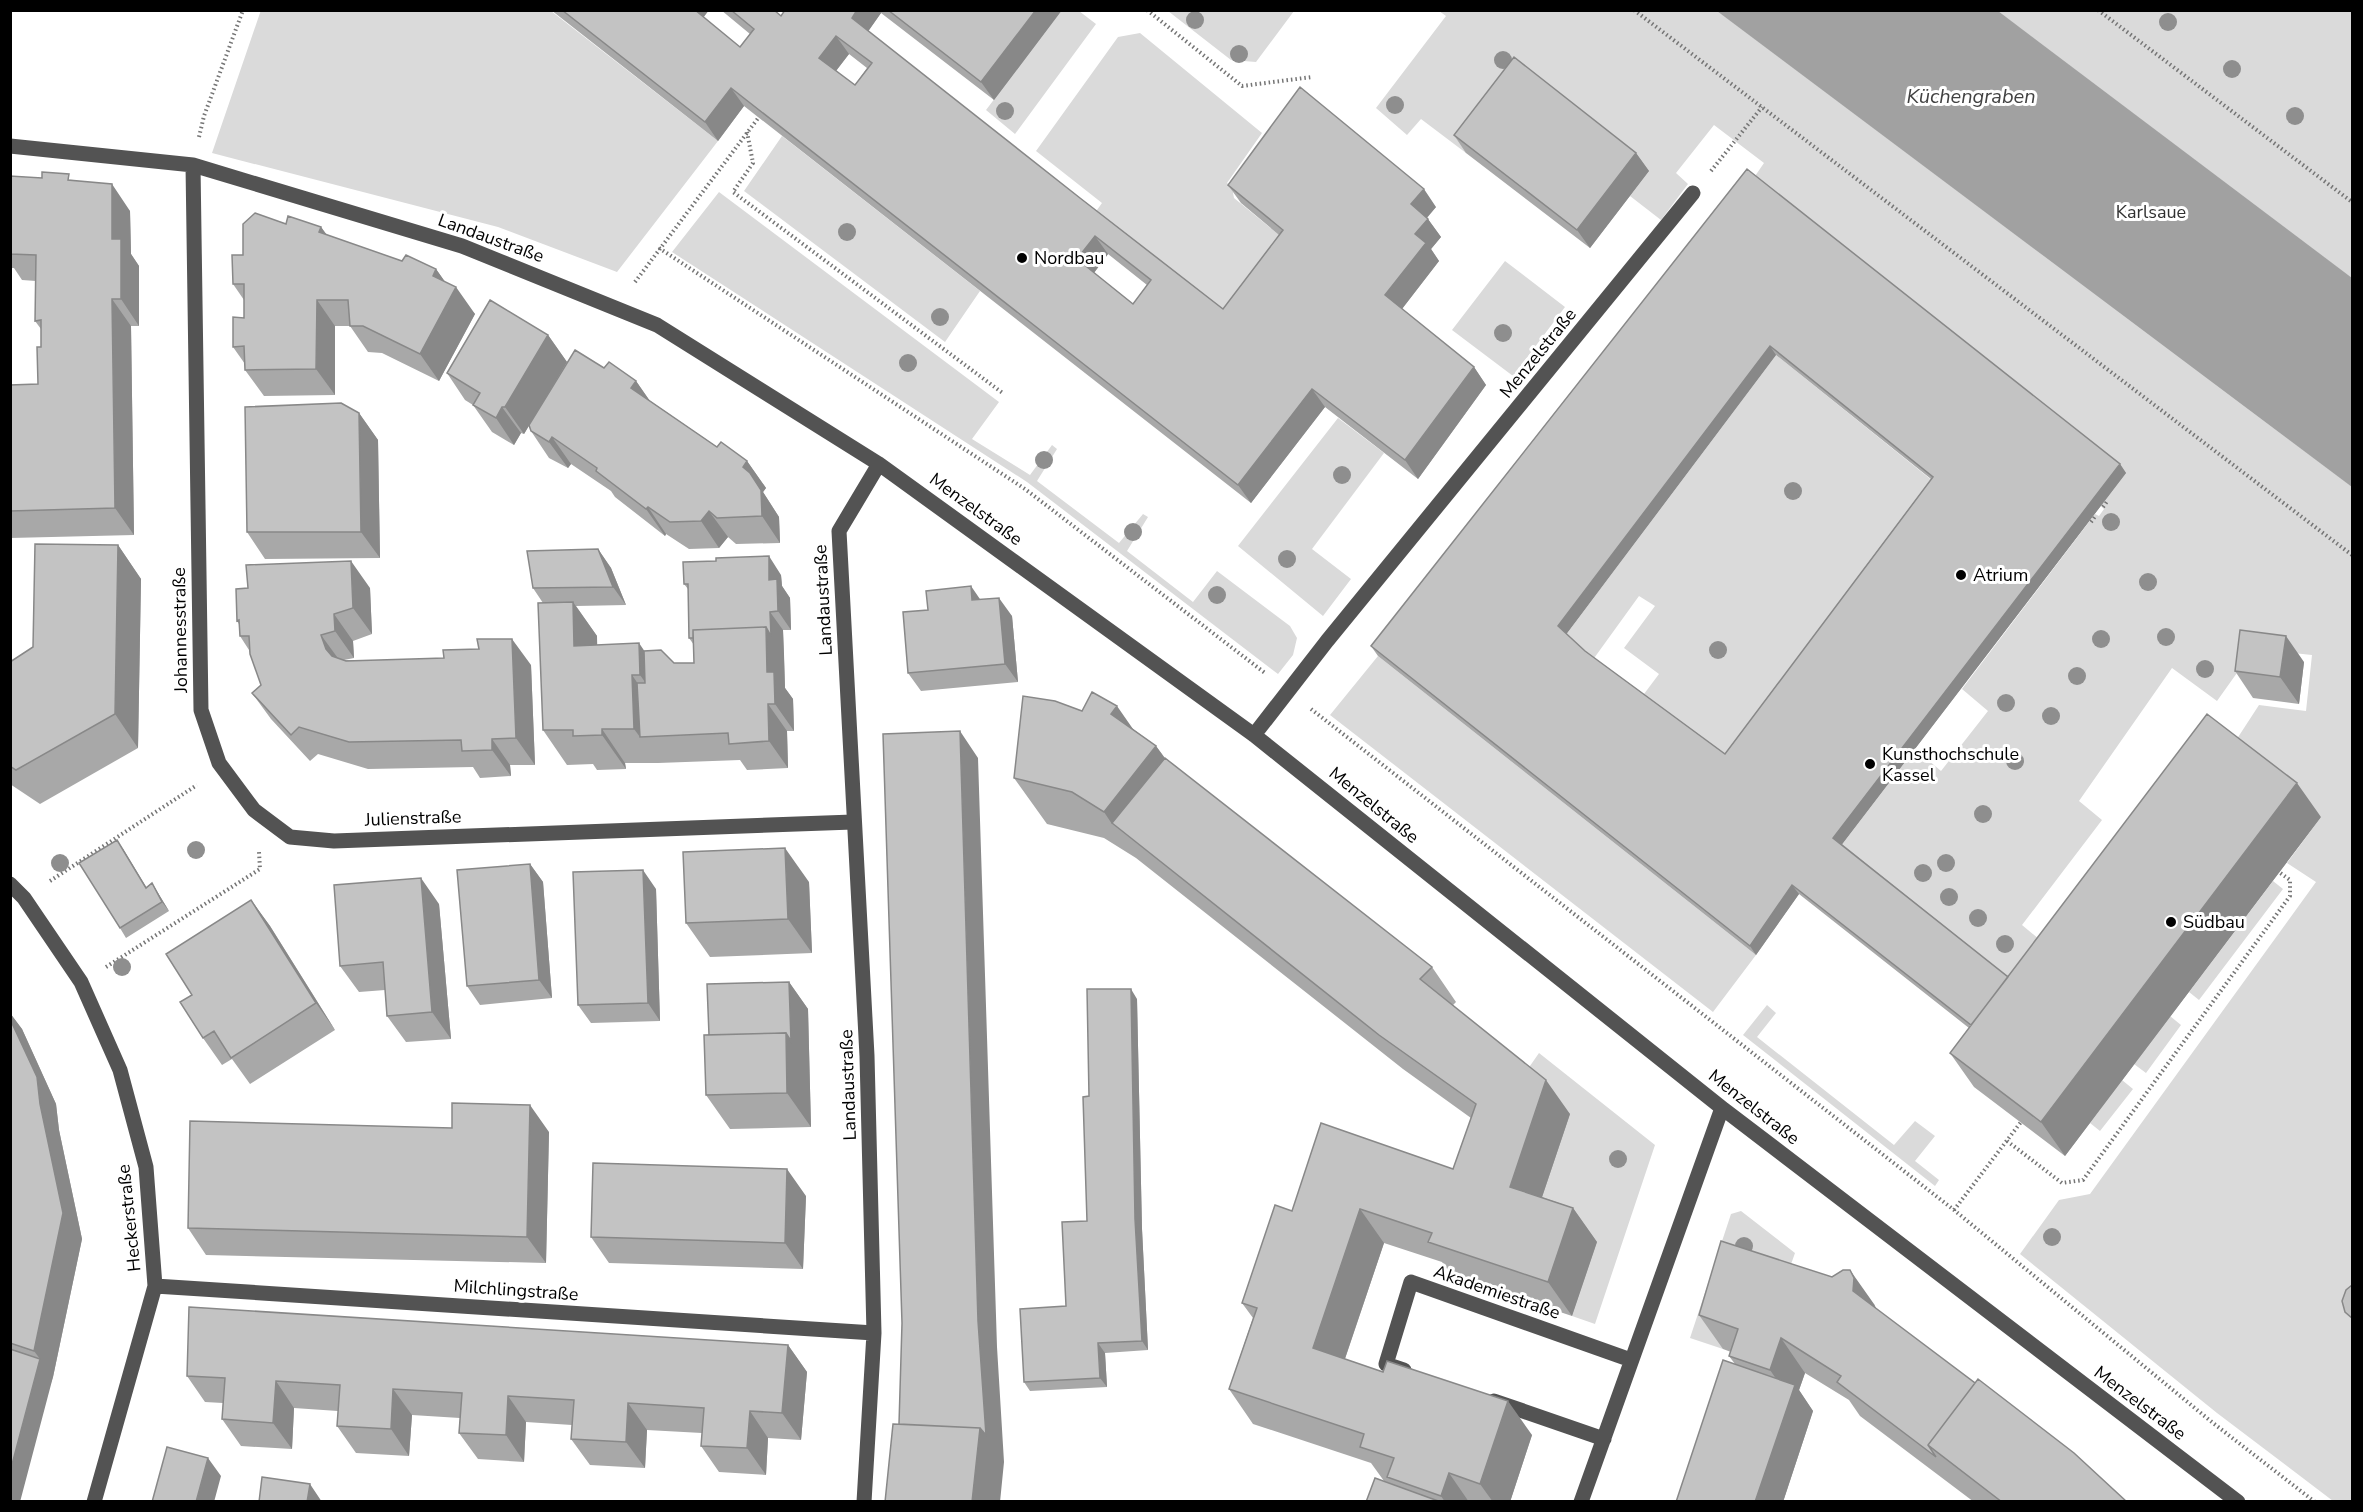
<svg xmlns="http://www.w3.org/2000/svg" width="2363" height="1512" viewBox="0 0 2363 1512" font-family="'Nunito Sans',sans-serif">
<rect width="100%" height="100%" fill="#fff"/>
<path fill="#dadada" d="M261 10 551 11 718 141 617 272 498 227 212 153Z
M1061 11H1079L1096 24 1015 134 986 110Z
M1168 11H1294L1256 62 1231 60Z
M1439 11H2352V1501H2333L2217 1413 2020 1254 2059 1200 2090 1194 2316 882 2287 863 2321 817 2231 748 2259 705 2306 711 2312 655 2254 649 2217 701 2172 668 2079 801 2102 820 2022 925 2068 963 2037 1004 1840 847 1915 749 1941 771 1988 711 1962 689 2095 514 2099 516 2104 509 1753 179 1764 163 1714 125 1676 173 1688 184 1661 220 1630 196 1649 171 1466 153 1421 119 1407 135 1376 108 1446 16Z
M1140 33 1262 133 1227 183 1232 187 1234 198 1295 248 1236 327 1092 217 1102 203 1036 151 1118 37Z
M782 136 980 291 945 342 744 191Z
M719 192 999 402 972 439 1030 475 1052 445 1057 449 1037 481 1119 543 1143 514 1148 517 1127 551 1193 602 1217 571 1290 626 1297 638 1293 655 1278 674 1027 482 672 252Z
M1505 261 1565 307 1513 376 1452 330Z
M1776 355 1939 486 1731 763 1641 698 1659 674 1624 648 1655 606 1639 596 1592 661 1565 636Z
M1338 418 1384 453 1312 549 1351 579 1323 616 1238 546Z
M1378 656 1756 955 1713 1012 1330 715Z
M2273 881 2283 889 2199 1000 2189 992Z
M1767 1005 1776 1013 1757 1037 1894 1145 1915 1121 1935 1136 1915 1161 1939 1180 1935 1186 1743 1035Z
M2170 1016 2181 1025 2146 1073 2134 1064Z
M1539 1053 1655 1145 1595 1324 1572 1316 1597 1242 1534 1221 1523 1076Z
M2122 1080 2133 1089 2100 1131 2090 1123Z
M1741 1211 1795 1253 1783 1287 1723 1349 1690 1338 1731 1214Z"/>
<path fill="#a1a1a1" d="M1717 11H1998L2352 278V487Z"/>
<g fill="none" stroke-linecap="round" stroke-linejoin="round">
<path stroke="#757575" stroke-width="4" stroke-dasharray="1.5 3" stroke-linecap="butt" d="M1147 10 1242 86 1312 77
M1634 10 2352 555
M2098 10 2352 202
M747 132 753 163 733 192 1004 394
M199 137 204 116 243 10
M1711 171 1762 107
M659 248 1025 489 1265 673
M635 282 759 117
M2103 507 2108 500
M2091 522 2096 515
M1311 709 1954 1210 2213 1423 2315 1502
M50 881 197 785
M106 967 260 869 259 852
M2007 1141 2062 1183 2083 1180 2290 896V880L2279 872
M1954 1210 2021 1122"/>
<path stroke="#535353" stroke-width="15" d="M10 146 193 165 462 246 657 325 879 464 1254 735 1722 1108 2238 1502
M193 165 201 710 219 763 254 810 290 837 334 841 853 822
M1254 735 1327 641 1693 193
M10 884 24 898 81 982 120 1070 146 1167 155 1286 94 1502
M155 1286 874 1333
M1404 1370 1386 1364 1411 1282 1631 1360
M1494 1401 1604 1439
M864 1502 874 1333 867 1056 839 531 879 464
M1581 1502 1722 1108"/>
</g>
<g fill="#8e8e8e">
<circle cx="1195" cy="20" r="9"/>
<circle cx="2168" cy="22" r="9"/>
<circle cx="1239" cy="54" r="9"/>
<circle cx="1503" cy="60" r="9"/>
<circle cx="2232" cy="69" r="9"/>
<circle cx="1395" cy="105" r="9"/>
<circle cx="1005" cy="111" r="9"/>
<circle cx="2295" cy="116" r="9"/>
<circle cx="847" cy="232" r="9"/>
<circle cx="940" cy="317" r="9"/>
<circle cx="1503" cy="333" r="9"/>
<circle cx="908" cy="363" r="9"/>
<circle cx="1044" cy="460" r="9"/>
<circle cx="1342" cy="475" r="9"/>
<circle cx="1793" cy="491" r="9"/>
<circle cx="2111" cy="522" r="9"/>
<circle cx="1133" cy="532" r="9"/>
<circle cx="1287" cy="559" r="9"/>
<circle cx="2148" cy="582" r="9"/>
<circle cx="1217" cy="595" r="9"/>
<circle cx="2166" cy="637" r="9"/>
<circle cx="2101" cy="639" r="9"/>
<circle cx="1718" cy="650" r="9"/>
<circle cx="2205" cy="669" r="9"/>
<circle cx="2077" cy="676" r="9"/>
<circle cx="2006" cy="703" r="9"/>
<circle cx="2051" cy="716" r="9"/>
<circle cx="2015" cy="761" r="9"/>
<circle cx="1983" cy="814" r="9"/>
<circle cx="196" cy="850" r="9"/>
<circle cx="60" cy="863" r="9"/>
<circle cx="1946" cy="863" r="9"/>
<circle cx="1923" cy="873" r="9"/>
<circle cx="1949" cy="897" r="9"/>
<circle cx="1978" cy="918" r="9"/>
<circle cx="2005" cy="944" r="9"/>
<circle cx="122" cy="967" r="9"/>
<circle cx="1618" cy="1159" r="9"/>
<circle cx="2052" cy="1237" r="9"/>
<circle cx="1744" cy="1246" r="9"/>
</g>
<path fill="#a8a8a8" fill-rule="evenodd" d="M551 10H709L703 17 740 47 750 34 721 10H774L781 16 785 10H1062L994 100 881 13 868 31 1080 198 1223 309 1279 235 1241 203 1228 185 1436 207 1427 218 1441 237 1431 249 1439 261 1402 309 1474 367 1486 385 1418 479 1325 407 1251 503 744 106 718 141ZM849 54 867 68 855 85 836 71ZM1108 254 1147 285 1133 304 1094 273Z
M1454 135 1636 153 1649 171 1590 248 1466 153Z
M1747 169 2120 464 2126 473 1842 844 2008 977 2321 817 2065 1156 1974 1087 1950 1053 1969 1028 1799 894 1756 955 1378 656 1371 646ZM1776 355 1931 479 1725 754 1585 651 1566 634Z
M10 176 73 180 130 211 131 254 139 266V326H131L134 535 10 538V385L38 384 41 347V329L35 321 36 281 22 280 14 268H10Z
M286 224 321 227 327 235 402 261 436 269 445 282 475 314 439 381 382 353 368 352 350 326H335V395L264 396 245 370V364L233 347 244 318V300L233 284 243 255Z
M548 335 567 362 524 434 521 433 514 445 492 432 473 405 465 400 447 373Z
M604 368 636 381 650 401 717 447 747 461 766 488 763 492 779 517 780 543 736 544 728 537 719 548 689 549 666 534 665 536 615 497 611 491 571 464 568 468 549 458 531 431Z
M359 413 378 440 380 558 265 559 247 532Z
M118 545 141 579 138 748 40 804 10 784V662L33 647Z
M598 549 611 568 626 605 576 606 597 636V645L644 651 674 663H694V645L689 638 688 589 684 584 781 575 782 586 790 598 791 630H783L785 688 793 699 794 731H787L788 768 747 770 740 760 658 763H625L626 769 597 770 593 764 567 765 543 730V603L533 588Z
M370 588 372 634 353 641 354 658 344 660 531 665 535 765H510L511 776 480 778 473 767 368 769 318 754 310 761 271 719 252 693 261 685 249 650 240 636 239 624 237 621Z
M980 599 1012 616 1018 682 921 691 908 673Z
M2304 662 2299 704 2253 698 2235 671Z
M1133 729 1156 746 1165 758 1432 967 1456 1002 1453 1005 1570 1114 1542 1197 1573 1208 1597 1242 1572 1316 1452 1276 1442 1262 1384 1243 1345 1359 1532 1435 1510 1502H1366L1392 1484 1384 1481 1371 1463 1253 1424 1229 1389 1253 1318 1242 1303 1292 1211 1453 1169 1471 1118 1403 1069 1136 858 1104 838 1047 824 1014 778Z
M123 849 146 887 152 883 169 911 126 938 120 928Z
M530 864 543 882 552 998 480 1005 467 986Z
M809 882 812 953 710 957 686 923Z
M656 889 660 1021 591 1023 578 1005Z
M251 900 270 926 335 1030 250 1084 232 1059 222 1065 203 1038 192 995Z
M439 904 451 1039 406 1042 387 1016 385 990 359 992 340 966Z
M789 982 808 1009 811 1127 730 1129 706 1095 709 1035Z
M1137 999 1142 1229 1148 1350 1105 1353 1107 1387 1030 1391 1024 1382 1066 1306 1087 1221 1089 1096Z
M10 1013 22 1029 56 1104 59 1130 82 1239 53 1377 10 1502Z
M549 1132 546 1263 206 1255 188 1228Z
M806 1196 803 1269 609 1263 591 1237Z
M1874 1304 1876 1309 2127 1502H1974L1860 1416 1849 1400 1805 1373 1799 1390 1813 1411 1783 1502H1676L1735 1364 1729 1356 1731 1352 1723 1349 1699 1315Z
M788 1345 807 1372 801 1440 768 1438 766 1475 719 1472 701 1446 702 1433 647 1430 645 1468 590 1465 571 1439 572 1425 526 1422 524 1462 478 1459 459 1433 460 1418 412 1415 409 1456 356 1453 337 1426 338 1411 294 1408 292 1449 241 1446 222 1419 223 1403 205 1402 187 1376Z"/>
<path fill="#888" d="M692 10H709L700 22Z
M857 10H879L881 13 865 36 852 18Z
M1036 10H1062L994 100 981 82Z
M836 36 849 54 832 76 819 58Z
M731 88 744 106 718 141 705 122Z
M1636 153 1649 171 1590 248 1577 230Z
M112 184 130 211 131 254 139 266V326L121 299 112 239Z
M1424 189 1436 207 1423 222 1411 204Z
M1428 219 1441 237 1431 249 1439 261 1398 314 1385 295 1415 234Z
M321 227 340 254 319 232Z
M1095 236 1108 254 1090 278 1077 259Z
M436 269 453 293 456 287 475 314 439 381 420 354 433 276Z
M112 299 131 326 134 535 115 508Z
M317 300 335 326V395L316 369Z
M548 335 567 362 524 434 505 407Z
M1770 346 1776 355 1565 636 1558 626Z
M1474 367 1486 385 1418 479 1405 460Z
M636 381 654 407 631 388Z
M1312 389 1325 407 1251 503 1238 485Z
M502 407 521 433 514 445 496 418Z
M359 413 378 440 380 558 361 532Z
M552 437 571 464 568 468 549 442Z
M747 461 766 488 763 492 779 517 780 543 762 516 743 467Z
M2120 464 2126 473 1840 847 1833 838Z
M648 507 666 534 665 536 646 509Z
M709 511 728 537 719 548 701 521Z
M118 545 141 579 138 748 115 714Z
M598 549 611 568 626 605 613 587Z
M769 556 781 575 782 586 790 598 791 630 778 611 769 580Z
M351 561 370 588 372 634 353 608Z
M971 586 984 605 972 600Z
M999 598 1012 616 1018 682 1005 664Z
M573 602 597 636 598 680 574 646Z
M770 612 783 630 784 654 771 636Z
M334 614 353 641 354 658 335 631Z
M766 627 784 654 785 688 793 699 794 731 775 704 767 672Z
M321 635 340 661 345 676 326 649Z
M2286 636 2304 662 2299 704 2280 677Z
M512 639 531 665 535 765 516 738Z
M639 643 662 677 664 709 640 675Z
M632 675 655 709 640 737 634 729Z
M768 704 787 731 788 768 769 741Z
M1117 706 1149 752 1111 714Z
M602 729 625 763 626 769 602 735Z
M960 731 978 758 997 1347 1004 1462 1000 1502H972L978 1321Z
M492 739 510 765 511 776 492 750Z
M1156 746 1189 792 1112 824 1104 812Z
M2297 783 2321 817 2065 1156 2041 1122Z
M117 840 123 849 152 897 146 888Z
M785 848 809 882 812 953 788 919Z
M530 864 543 882 552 998 539 980Z
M643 870 656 889 660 1021 648 1003Z
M421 878 439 904 451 1039 432 1012Z
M152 883 158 893 169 911 162 902Z
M1792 885 1799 894 1756 955 1750 946Z
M251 900 270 926 335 1030 316 1003Z
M789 982 808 1009 811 1127 787 1093 786 1033Z
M1131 989 1137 999 1142 1229 1148 1350 1142 1341 1135 1219Z
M10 1013 22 1029 56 1104 59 1130 82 1239 53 1377 20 1502H10V1472L40 1359 34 1351 40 1104 10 1019Z
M1546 1080 1570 1114 1534 1221 1510 1187Z
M530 1105 549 1132 546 1263 527 1237Z
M787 1169 806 1196 803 1269 785 1243Z
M1573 1208 1597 1242 1572 1316 1548 1282Z
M1360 1209 1384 1243 1337 1382 1313 1348Z
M1850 1270 1874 1304 1878 1312 1853 1291Z
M1781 1338 1805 1373 1799 1390 1813 1411 1783 1502H1755L1790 1399 1770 1370Z
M1098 1343 1105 1353 1107 1387 1100 1378Z
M788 1345 807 1372 801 1440 782 1413Z
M276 1381 294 1408 292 1449 273 1423Z
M393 1389 412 1415 409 1456 391 1429Z
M508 1396 526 1422 524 1462 506 1435Z
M1508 1401 1532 1435 1510 1502H1493L1480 1484Z
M628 1403 647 1430 645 1468 626 1442Z
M750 1411 768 1438 766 1475 747 1448Z
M208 1458 221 1476 214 1502H196Z
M1449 1473 1469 1502H1445L1441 1496Z
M310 1484 322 1502H307Z"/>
<path fill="#c3c3c3" stroke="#888" stroke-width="1.5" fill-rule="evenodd" d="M562 10H695L740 47 754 29 731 10H774L781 16 785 10H857L852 18 1080 198 1223 309 1283 230 1228 185 1300 87 1424 189 1411 204 1428 219 1415 234 1426 243 1385 295 1474 367 1405 460 1312 389 1238 485 731 88 705 122ZM836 36 872 63 855 85 819 58ZM1095 236 1151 280 1133 304 1077 259Z
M888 10H1036L981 82Z
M1514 57 1636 153 1577 230 1454 135Z
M1747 169 2120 464 1833 838 2008 977 1971 1025 1792 885 1750 946 1371 646ZM1770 346 1933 477 1725 754 1585 651 1558 626Z
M42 172 69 174 68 180 112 184V239H121V299H112L115 508 10 511V385L38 384 37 347H41V320L35 321 36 255 10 254V176L42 178Z
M255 213 286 224 288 216 321 227 319 232 402 261 406 255 436 269 433 276 456 287 420 354 363 326H350L348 300H317L316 369 245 370 244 346 233 347V317L244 318V284H233L232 255H243V224Z
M490 300 548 335 505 407H502L496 418 473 405 480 393 447 373Z
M575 350 604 368 609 362 636 381 631 388 717 447 721 442 747 461 743 467 750 473 761 490 762 516 717 518 709 511 701 521 670 522 648 507 646 509 596 471 597 468 552 437 549 442 531 431 529 425Z
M341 403 359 413 361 532H247L245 407Z
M35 544 118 545 115 714 16 770 10 766V662L33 647Z
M598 549 613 587 533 588 527 551Z
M769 556V580L777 579 778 611 770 612 771 636 766 627 693 630V638H689L688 584H684L683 562 716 561V558Z
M351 561 353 608 334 614 335 631 321 635 326 649 332 656 346 661 444 658 443 650 479 649 477 639H512L516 738 492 739V750L462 751 461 740 349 742 299 727 291 735 252 693 261 685 250 654 249 636H240L239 620 237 621 236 589 248 588 246 565Z
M971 586 972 600 999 598 1005 664 908 673 903 612 928 610 926 591Z
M573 602 574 646 639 643 640 675H632L634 729H602V735L573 736V730H543L538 603Z
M766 627 767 672H774L775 704H768L769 741 729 744 728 733 640 737 637 683H645L644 651 661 650 674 663H694L693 630Z
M2240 630 2286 636 2280 677 2235 671Z
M1092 692 1117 706 1111 714 1156 746 1104 812 1072 792 1014 778 1023 696 1055 701 1082 711Z
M2207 714 2297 783 2041 1122 1950 1053Z
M960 731 978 1321 986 1435 980 1428 899 1424 902 1323 883 734Z
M1165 758 1432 967 1420 979 1546 1080 1510 1187 1573 1208 1548 1282 1428 1242 1432 1233 1360 1209 1313 1348 1383 1372 1387 1361 1508 1401 1480 1484 1449 1473 1441 1496 1387 1477 1394 1458 1360 1447 1364 1434 1229 1389 1257 1308 1242 1303 1275 1205 1292 1211 1321 1123 1453 1169 1476 1104 1379 1035 1112 823Z
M117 840 146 888 152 883 162 902 120 928 79 863Z
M785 848 788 919 686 923 683 852Z
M530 864 539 980 467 986 457 870Z
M643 870 648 1003 578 1005 573 872Z
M421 878 432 1012 387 1016 383 962 340 966 334 885Z
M251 900 316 1003 231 1058 214 1031 203 1038 180 1002 192 995 166 954Z
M789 982 791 1041 786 1033 709 1035 707 984Z
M1087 989H1131L1135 1219 1142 1341 1098 1343 1100 1378 1024 1382 1020 1309 1066 1306 1062 1222 1087 1221 1083 1097 1089 1096Z
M10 1019 37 1077 40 1104 63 1213 34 1351 10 1343Z
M786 1033 787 1093 706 1095 704 1035Z
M452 1103 530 1105 527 1237 188 1228 190 1121 452 1128Z
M593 1163 787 1169 785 1243 591 1237Z
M1721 1241 1832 1277 1843 1270H1850L1854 1278 1853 1291 1975 1383 1928 1445 1936 1457 1837 1382 1841 1376 1781 1338 1770 1370 1729 1356 1738 1329 1699 1315Z
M2352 1285V1318L2345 1312 2342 1301 2346 1290Z
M189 1307 788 1345 782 1413 750 1411 747 1448 701 1446 704 1408 628 1403 626 1442 571 1439 574 1400 508 1396 506 1435 459 1433 462 1393 393 1389 391 1429 337 1426 340 1385 276 1381 273 1423 222 1419 225 1378 187 1376Z
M10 1349 40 1359 10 1472Z
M1723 1360 1795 1385 1755 1502H1676Z
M1978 1379 2074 1453 2127 1502H2002L1928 1445Z
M893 1424 980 1428 972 1502H885Z
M167 1447 208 1458 196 1502H152Z
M262 1477 310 1484 307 1502H259Z
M1375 1478 1441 1502H1366Z"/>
<g fill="#000" stroke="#fff" stroke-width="2">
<circle cx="1022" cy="258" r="6"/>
<circle cx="1961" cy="575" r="6"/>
<circle cx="1870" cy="764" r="6"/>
<circle cx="2171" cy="922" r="6"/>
</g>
<g text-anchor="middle" stroke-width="6" stroke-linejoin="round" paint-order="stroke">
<g font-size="18" fill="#313131" stroke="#fff">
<text x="2151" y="218">Karlsaue</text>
</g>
<g font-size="18" fill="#000" stroke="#fff">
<text transform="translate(491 238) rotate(20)" y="6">Landaustraße</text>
<text transform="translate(1538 353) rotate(-51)" y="6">Menzelstraße</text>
<text transform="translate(976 509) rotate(36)" y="6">Menzelstraße</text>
<text transform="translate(823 600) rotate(-93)" y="6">Landaustraße</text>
<text transform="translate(180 630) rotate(-91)" y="6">Johannesstraße</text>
<text transform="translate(1374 805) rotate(39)" y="6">Menzelstraße</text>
<text transform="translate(413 818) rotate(-2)" y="6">Julienstraße</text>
<text transform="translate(848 1085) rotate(-92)" y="6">Landaustraße</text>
<text transform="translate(1754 1107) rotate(38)" y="6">Menzelstraße</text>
<text transform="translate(129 1218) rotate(-96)" y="6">Heckerstraße</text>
<text transform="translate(516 1290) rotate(4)" y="6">Milchlingstraße</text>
<text transform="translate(1497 1292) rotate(19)" y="6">Akademiestraße</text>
<text transform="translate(2140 1403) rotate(37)" y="6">Menzelstraße</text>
</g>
<g font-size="18" fill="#000" stroke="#fff" text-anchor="start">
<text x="1034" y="264">Nordbau</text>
<text x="1973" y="581">Atrium</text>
<text x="1882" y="760">Kunsthochschule<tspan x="1882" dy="21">Kassel</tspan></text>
<text x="2183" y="928">Südbau</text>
</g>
<g font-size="20" font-style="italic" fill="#424242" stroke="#fff">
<text x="1971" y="103">Küchengraben</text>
</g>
</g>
<rect width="2363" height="1512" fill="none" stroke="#000000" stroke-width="24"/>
</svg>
